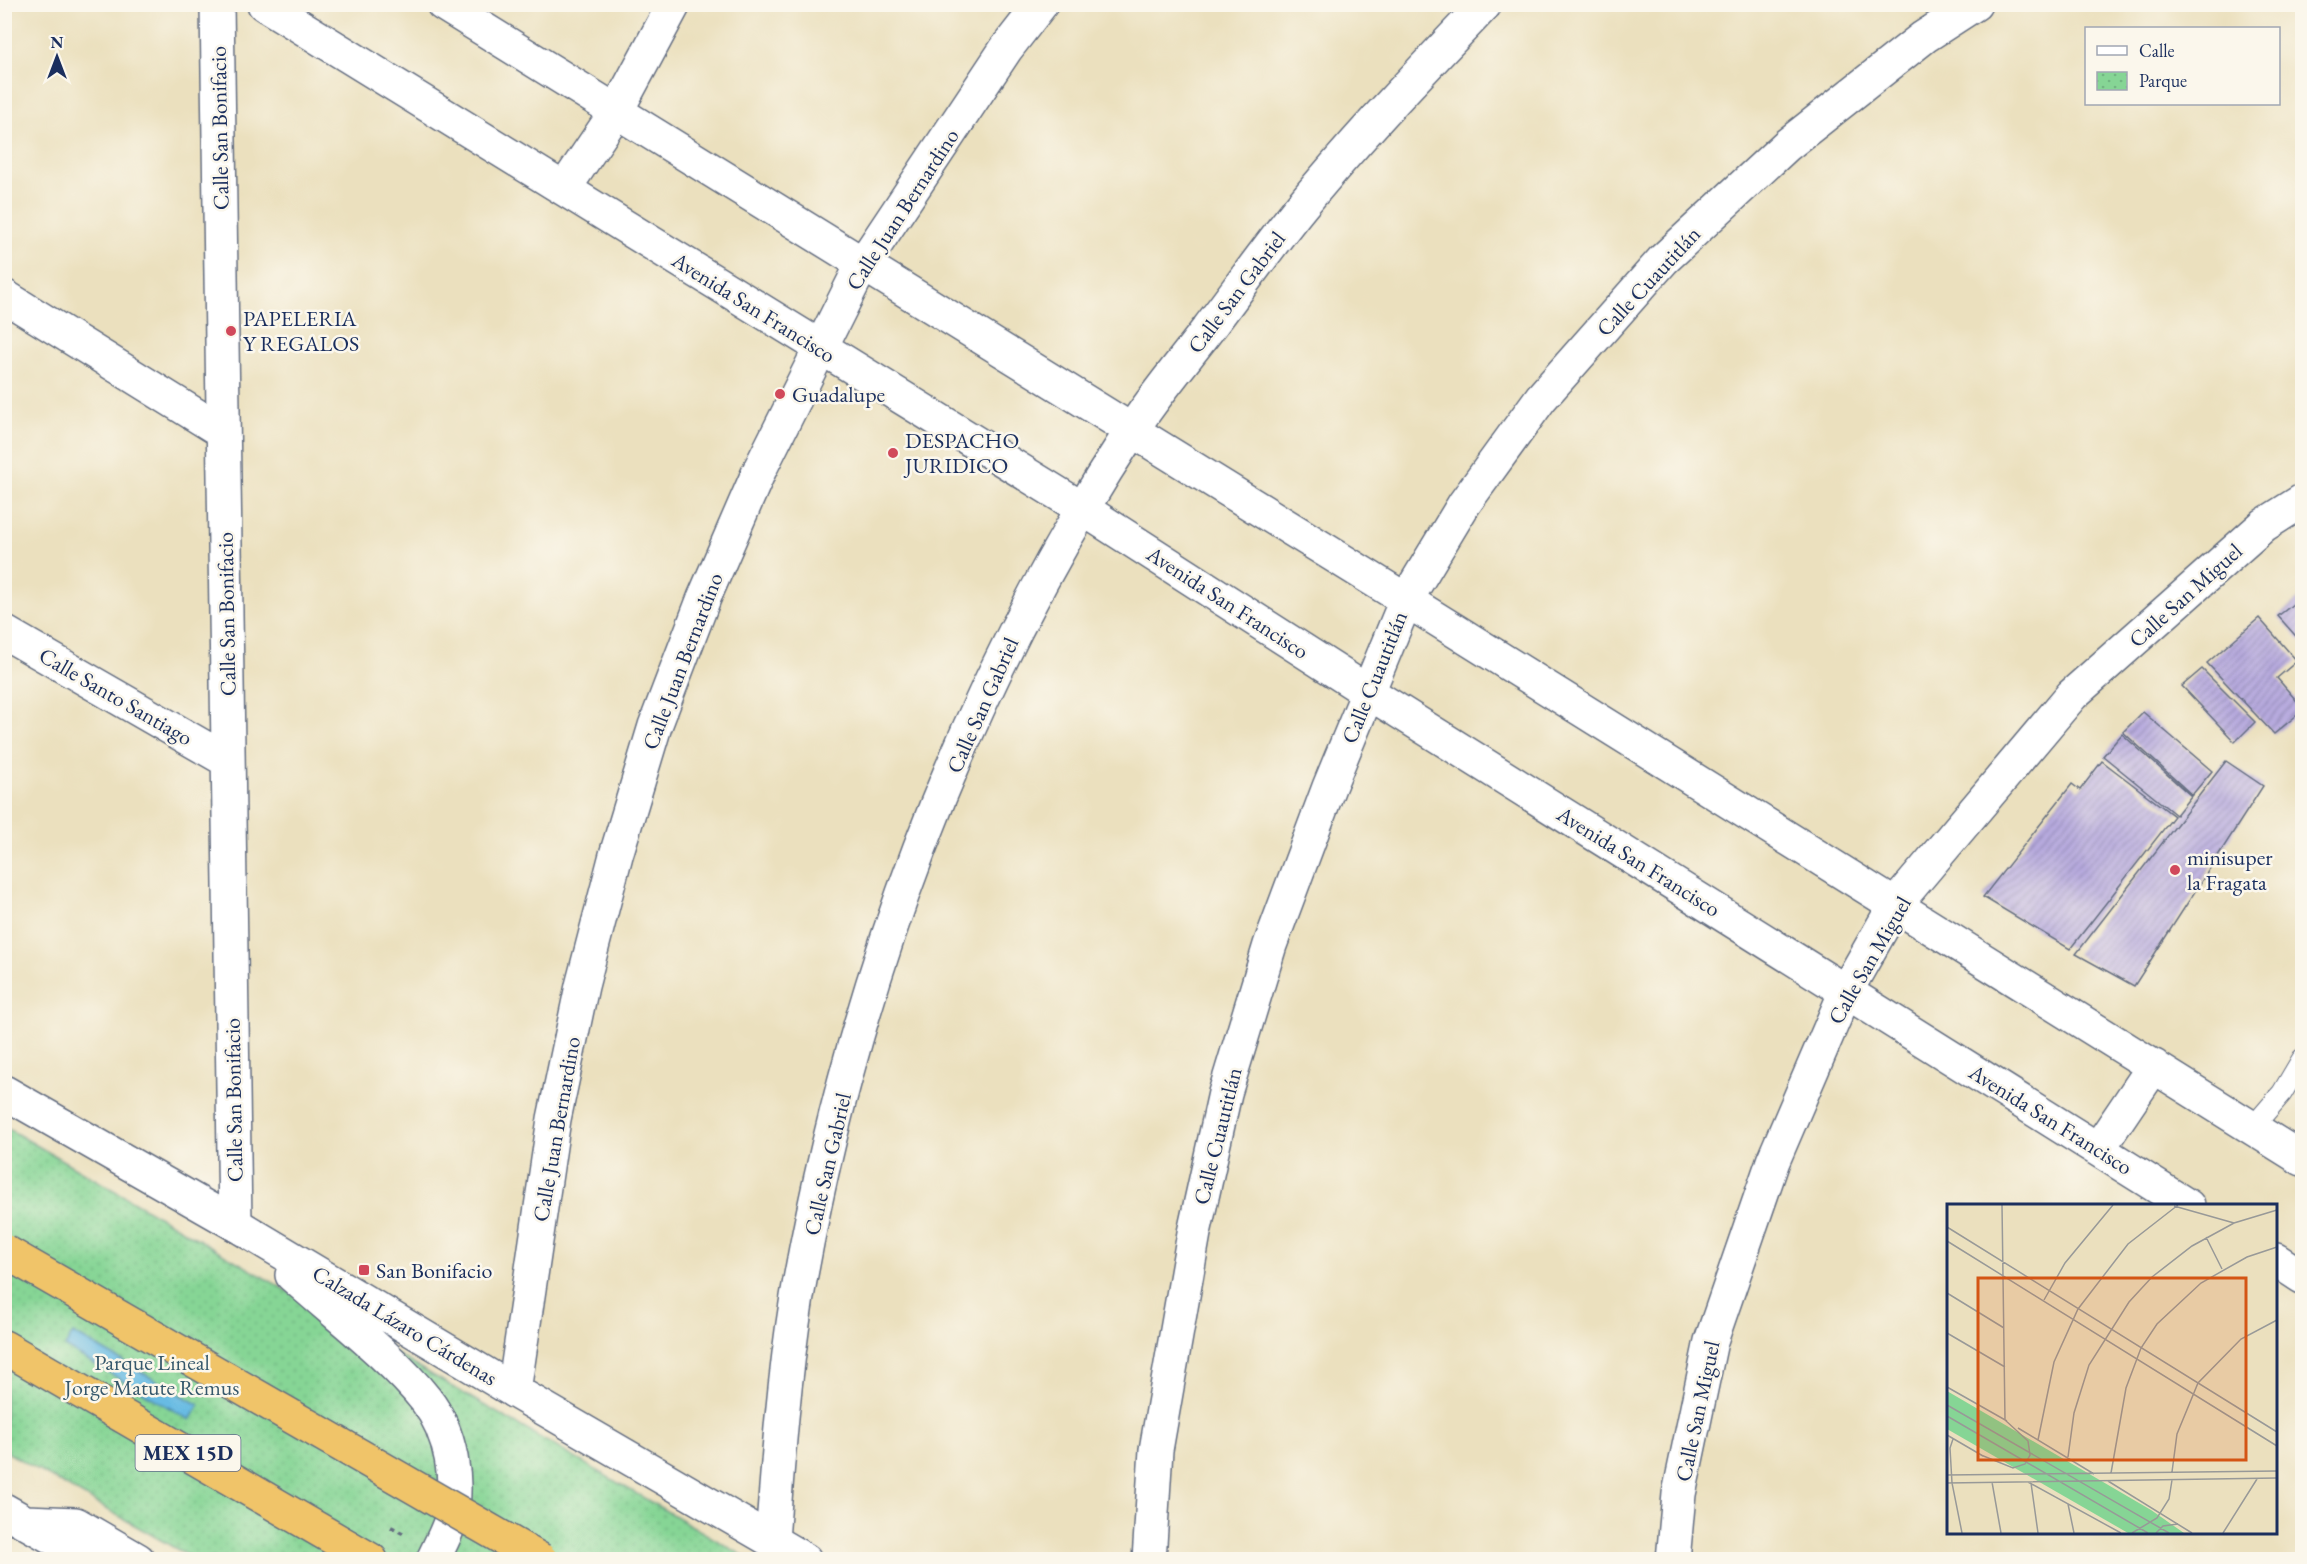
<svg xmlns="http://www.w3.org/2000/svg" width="2307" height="1564" viewBox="0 0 2307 1564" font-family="'EB Garamond',serif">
<defs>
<pattern id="park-dots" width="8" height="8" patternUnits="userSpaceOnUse" patternTransform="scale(1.5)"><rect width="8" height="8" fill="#86d595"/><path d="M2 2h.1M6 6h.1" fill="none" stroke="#73b783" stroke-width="1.8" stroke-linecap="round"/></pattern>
<pattern id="building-hatch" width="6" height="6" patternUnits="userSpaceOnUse" patternTransform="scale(1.5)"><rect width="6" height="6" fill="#b7aade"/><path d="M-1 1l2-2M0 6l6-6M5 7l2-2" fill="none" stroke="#948bb7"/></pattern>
</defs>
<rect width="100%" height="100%" fill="#fbf7ec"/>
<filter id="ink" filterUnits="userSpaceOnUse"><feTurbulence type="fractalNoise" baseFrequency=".0167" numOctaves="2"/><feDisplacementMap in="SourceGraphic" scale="12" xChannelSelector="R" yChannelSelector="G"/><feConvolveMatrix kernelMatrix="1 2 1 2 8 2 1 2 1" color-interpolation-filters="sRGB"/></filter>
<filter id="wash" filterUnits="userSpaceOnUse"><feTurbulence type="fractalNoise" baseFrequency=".008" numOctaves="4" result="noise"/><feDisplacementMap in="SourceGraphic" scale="24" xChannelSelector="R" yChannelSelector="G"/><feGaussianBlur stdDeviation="1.35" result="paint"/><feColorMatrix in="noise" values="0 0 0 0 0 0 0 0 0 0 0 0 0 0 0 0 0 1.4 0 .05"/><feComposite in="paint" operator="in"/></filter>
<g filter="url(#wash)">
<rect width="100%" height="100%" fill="#ebe0be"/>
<path fill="url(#park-dots)" stroke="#50827a" stroke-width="1.5" d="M5 1127 749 1559H194L5 1451Z"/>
<path fill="#67bbe3" stroke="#4175a0" stroke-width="1.5" d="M73 1333 199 1405 190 1420 65 1347Z"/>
<g id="blocks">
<path fill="url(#building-hatch)" d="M2302 597V643L2278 616Z
M2259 618 2297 661 2277 678 2302 707V711L2274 734 2207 663Z
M2202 669 2255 722 2235 742 2182 686Z
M2143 712 2212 771 2192 795 2123 732Z
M2122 734 2191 796 2176 815 2103 756Z
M2102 761 2174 816 2070 949 1983 897 2072 784 2080 790Z
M2226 761 2263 786 2134 986 2076 954Z"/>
</g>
</g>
<g filter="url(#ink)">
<use href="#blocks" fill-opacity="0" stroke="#646d80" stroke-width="1.5"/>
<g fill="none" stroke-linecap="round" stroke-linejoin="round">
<defs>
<path id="service" d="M2252 1128 2282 1093 2302 1059"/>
<path id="minor" d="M217 4 235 1224
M264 4 1083 509 1368 692 2188 1206
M443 4 1406 600 2302 1159
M564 189 616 112 674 4
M4 296 223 432
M4 632 228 761
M2098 1149 2154 1066
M2276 1260 2302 1277
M514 1391 554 1119 582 986 616 855 655 726 704 598 760 469 862 265 1006 49 1041 4
M772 1540C778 1459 784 1378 797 1297 850 993 960 692 1130 433 1153 397 1182 363 1208 329 1240 287 1270 244 1303 204 1360 135 1423 69 1485 4
M1149 1560 1156 1450 1194 1233 1225 1093 1270 945 1329 787 1406 600 1464 504 1541 398 1663 260 1787 145 1924 37 1975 4
M1673 1560 1679 1494 1711 1341 1773 1161 1846 991 1895 905 2072 695 2264 525 2302 501"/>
<path id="tertiary" d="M4 1092 235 1224 514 1391 805 1560
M292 1275C333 1312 392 1357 426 1400 451 1432 460 1482 450 1522 446 1534 439 1547 433 1560
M4 1510 92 1560
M26 1522 76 1524 138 1560"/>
<path id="motorway" d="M4 1347 371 1560"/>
</defs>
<use href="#service" stroke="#646d80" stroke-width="22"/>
<use href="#minor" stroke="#646d80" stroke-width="36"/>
<use href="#tertiary" stroke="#646d80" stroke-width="36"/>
<use href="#motorway" stroke="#646d80" stroke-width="36"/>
<path stroke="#646d80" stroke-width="4" stroke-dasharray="4.5 4.5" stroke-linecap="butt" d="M391 1527 406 1535"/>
<use href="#service" stroke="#fff" stroke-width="20"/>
<use href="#minor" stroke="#fff" stroke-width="33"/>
<use href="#tertiary" stroke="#fff" stroke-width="33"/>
<use href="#motorway" stroke="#f0c469" stroke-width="33"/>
<defs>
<path id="motorway-bridge" d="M4 1251 541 1560"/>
</defs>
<use href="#motorway-bridge" stroke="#646d80" stroke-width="36" stroke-linecap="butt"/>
<use href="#motorway-bridge" stroke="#f0c469" stroke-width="33"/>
</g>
</g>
<g fill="#d1495b" stroke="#fbf7ec" stroke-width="2">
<circle cx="231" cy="331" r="6"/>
<circle cx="780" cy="394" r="6"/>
<circle cx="893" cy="453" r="6"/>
<circle cx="2175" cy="870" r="6"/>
<rect x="358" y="1264" width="12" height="12" rx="3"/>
</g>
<g text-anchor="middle" stroke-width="5" stroke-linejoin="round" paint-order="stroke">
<rect fill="#fbf7ec" stroke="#5e6b89" stroke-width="1.5" x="135.5" y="1435" width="105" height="36" rx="4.5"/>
<g font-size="21" font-weight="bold" fill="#1b2f5e">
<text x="188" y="1460">MEX 15D</text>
</g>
<g font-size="22" fill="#1b2f5e" stroke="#fbf7ec">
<text transform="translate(219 128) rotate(-91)" y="8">Calle San Bonifacio</text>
<text transform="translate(902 209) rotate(-57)" y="8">Calle Juan Bernardino</text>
<text transform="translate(1648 281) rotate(-47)" y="8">Calle Cuautitlán</text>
<text transform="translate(1236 292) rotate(-53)" y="8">Calle San Gabriel</text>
<text transform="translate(754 307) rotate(32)" y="8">Avenida San Francisco</text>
<text transform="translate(2185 595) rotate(-42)" y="8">Calle San Miguel</text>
<text transform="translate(1228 602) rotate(33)" y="8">Avenida San Francisco</text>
<text transform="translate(226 614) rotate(-91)" y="8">Calle San Bonifacio</text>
<text transform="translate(682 661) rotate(-69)" y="8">Calle Juan Bernardino</text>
<text transform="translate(1374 677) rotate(-68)" y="8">Calle Cuautitlán</text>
<text transform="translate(116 696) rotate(30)" y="8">Calle Santo Santiago</text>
<text transform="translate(982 705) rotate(-66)" y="8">Calle San Gabriel</text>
<text transform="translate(1639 861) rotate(32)" y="8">Avenida San Francisco</text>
<text transform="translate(1869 960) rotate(-60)" y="8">Calle San Miguel</text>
<text transform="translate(233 1100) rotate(-91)" y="8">Calle San Bonifacio</text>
<text transform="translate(2051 1119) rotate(32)" y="8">Avenida San Francisco</text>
<text transform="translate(556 1129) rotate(-80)" y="8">Calle Juan Bernardino</text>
<text transform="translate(1217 1136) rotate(-76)" y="8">Calle Cuautitlán</text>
<text transform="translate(827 1164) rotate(-77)" y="8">Calle San Gabriel</text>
<text transform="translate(405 1325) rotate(31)" y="8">Calzada Lázaro Cárdenas</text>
<text transform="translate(1697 1411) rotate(-78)" y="8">Calle San Miguel</text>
</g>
<g font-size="22" fill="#1b2f5e" stroke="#fbf7ec" text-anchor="start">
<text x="243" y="326">PAPELERIA<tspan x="243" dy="25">Y REGALOS</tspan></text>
<text x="792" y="402">Guadalupe</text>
<text x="905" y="448">DESPACHO<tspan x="905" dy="25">JURIDICO</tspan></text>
<text x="2187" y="865">minisuper<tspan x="2187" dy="25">la Fragata</tspan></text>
<text x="376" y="1278">San Bonifacio</text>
</g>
<g font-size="22" fill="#36586c" stroke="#fbf7ec">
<text x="152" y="1370">Parque Lineal<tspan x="152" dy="25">Jorge Matute Remus</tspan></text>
</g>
</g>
<g transform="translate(1947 1204)">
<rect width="330" height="330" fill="#ebe0be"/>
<path d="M0 187 204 306 237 329H181L0 225Z" fill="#86d595"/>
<path fill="none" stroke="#989998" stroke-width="1.5" d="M227 2 287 19M0 23 330 228M259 33 275 65M0 37 330 242M0 89 57 124M97 96 118 59 166 1M0 129 58 163M0 183 60 217M0 201 222 329M0 212 201 329M71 224 147 270M0 231 36 252M6 235 3 244 5 279 15 329M91 236 107 158 131 105 181 40 231 1M34 251 66 264 78 260 83 251 81 237 58 216 55 1M121 253 127 209 142 161 182 98 205 73 245 42 287 19 330 6M225 268 230 230 251 179 294 135 330 116M164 269 179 184 194 144 210 120 254 79 300 53 330 43M0 271 330 267M161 277 245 329M45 278 54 329M81 278 174 329M0 279 330 274M84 279 91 329M121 300 127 329M185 329 210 314 222 295 225 276M209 329 216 322 231 320M276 329 310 275"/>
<path fill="#d45514" fill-opacity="0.15" stroke="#d45514" stroke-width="3" d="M31 74H299V256H31Z"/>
<rect width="330" height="330" fill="none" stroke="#1b2f5e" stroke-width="3"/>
</g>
<rect width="2307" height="1564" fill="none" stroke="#fbf7ec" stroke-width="24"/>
<rect x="2085" y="27" width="195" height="78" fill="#fbf7ec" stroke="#a1a7b3" stroke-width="1.5"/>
<rect x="2097" y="46" width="30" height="9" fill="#ffffff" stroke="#a1a7b3" stroke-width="1.5"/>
<text x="2139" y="57" font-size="18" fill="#1b2f5e">Calle</text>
<rect x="2097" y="72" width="30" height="18" fill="url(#park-dots)" stroke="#a1a7b3" stroke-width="1.5"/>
<text x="2139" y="87" font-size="18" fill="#1b2f5e">Parque</text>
<g transform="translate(57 57)" stroke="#fbf7ec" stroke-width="4.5" paint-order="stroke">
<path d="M0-4.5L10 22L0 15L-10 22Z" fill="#1b2f5e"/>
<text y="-9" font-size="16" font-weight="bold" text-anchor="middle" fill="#1b2f5e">N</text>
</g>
</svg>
